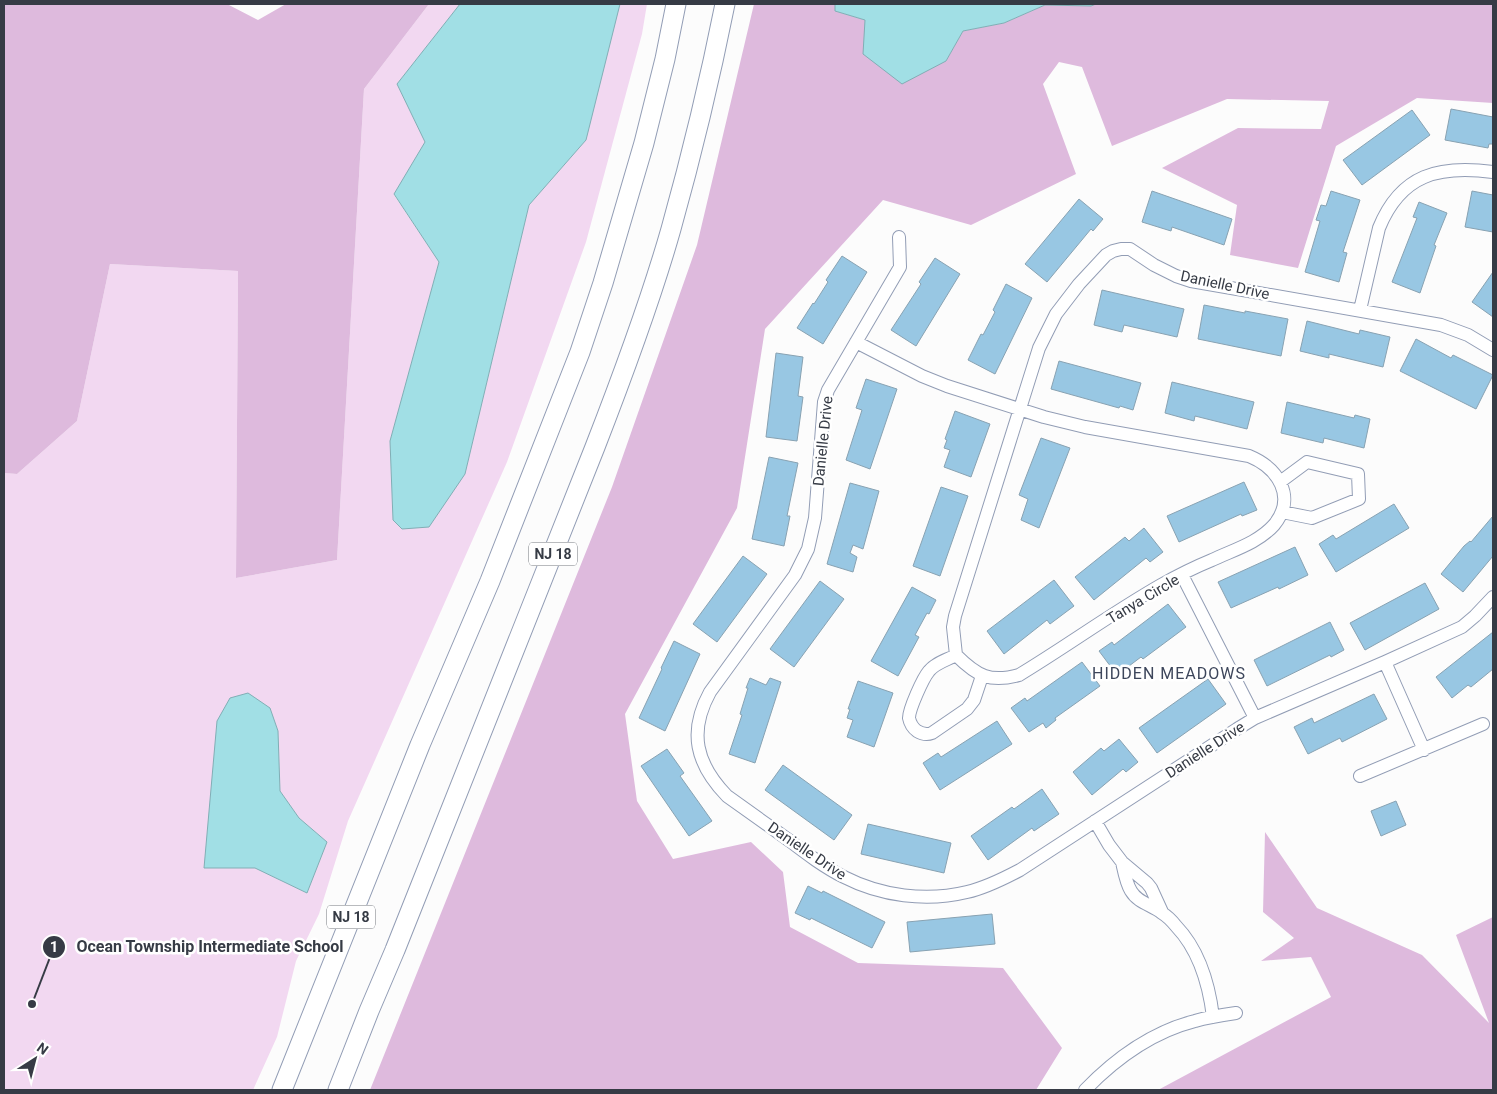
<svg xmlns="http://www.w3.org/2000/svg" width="1497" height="1094" viewBox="0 0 1497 1094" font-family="Roboto,sans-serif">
<rect width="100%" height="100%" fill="#fcfcfc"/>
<path fill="#f2d8f1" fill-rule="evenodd" d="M429 4H460L397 84 425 142 394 195 439 262 390 441 393 520 402 529 465 474 529 205 586 140 620 4H647L642 34 586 242 507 462 348 821 319 914 296 961 277 1037 253 1090H4V473L17 474 77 421 110 264 238 271 236 578 337 560 364 89ZM270 708 278 731 280 791 299 818 327 842 307 893 255 868H204Z"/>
<path fill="#debadd" d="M4 4H227L258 20 286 4H429L364 89 337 560 236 578 238 271 110 264 77 421 17 474 4 473Z
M754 4H835V11L865 20 946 61 963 31 1004 23 1045 5 1091 6 1096 4H1493V103L1417 98 1336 146 1298 268 1230 255 1237 205 1162 168 1238 128 1321 129 1329 101 1227 99 1112 146 1082 67 1059 62 1043 84 1076 174 971 225 883 200 765 329 737 508 625 714 637 801 673 859 751 842 783 872 790 927 858 963 1003 968 1062 1048 1036 1090H370L612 487 697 245Z
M1265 832 1317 908 1422 955 1489 1023 1456 935 1493 917V1090H1158L1331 997 1311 957 1261 961 1294 938 1263 912Z"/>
<path fill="#a1dfe5" stroke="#81aeb5" d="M460 4H620L586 140 529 205 465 474 429 527 402 529 393 520 390 441 439 262 394 194 425 142 397 84Z
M835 4H1096L1091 6 1045 5 1004 23 963 31 946 61 902 84 863 54 865 20 835 11Z
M248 693 270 708 278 731 280 791 299 818 327 842 307 893 255 868H204L217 721 230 698Z"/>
<path fill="#98c7e3" stroke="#88a2b2" d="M1451 109 1493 117V144H1489L1488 148 1445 140Z
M1412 110 1430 135 1362 185 1343 160Z
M1152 191 1232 219 1224 245 1172 227 1171 231 1142 222Z
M1331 191 1360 200 1343 252 1347 253 1339 282 1305 272 1320 221 1316 220 1321 205 1326 206Z
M1472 191 1493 195V232L1465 227Z
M1079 199 1103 219 1093 231 1091 229 1047 282 1025 264Z
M1419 202 1447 213 1434 245 1436 246 1420 293 1392 282 1417 218 1413 217Z
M842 256 867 272 823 344 797 328 813 303 814 304 828 282 826 280Z
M935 258 960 274 916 346 891 330 921 284 919 282Z
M1493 272V317L1472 302Z
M1006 284 1032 298 995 374 968 360 981 334 983 335 995 312 993 310Z
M1102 290 1184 309 1177 337 1124 325 1122 332 1094 325Z
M1204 305 1245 313V311L1288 319 1281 356 1198 339Z
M1307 321 1359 334 1360 330 1390 337 1383 367 1329 354V358L1300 351Z
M1416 339 1451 358 1453 355 1493 375 1476 409 1400 371Z
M776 353 803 357 798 396 803 397 797 441 766 437Z
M1059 361 1141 383 1133 410 1120 406 1119 408 1051 389Z
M866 379 897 389 870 469 846 460 862 410 856 408Z
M1172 382 1254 402 1247 429 1195 416 1194 421 1165 413Z
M1287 402 1354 418 1355 415 1370 419 1364 448 1324 438 1323 443 1281 433Z
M955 411 990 424 971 477 944 467 950 450 944 448 947 440 945 439Z
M1041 438 1070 448 1039 528 1021 520 1028 499 1019 495Z
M769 457 798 463 787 516H790L784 546 752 539Z
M1244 482 1257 510 1242 516 1241 514 1179 542 1167 516Z
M850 483 879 491 863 549 853 545 850 553 857 557 853 572 827 564Z
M941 487 968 496 940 576 913 566Z
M1394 504 1409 528 1336 572 1319 544 1333 535 1336 539Z
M1493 516V556L1463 592 1441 574 1464 546 1470 541 1471 542Z
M1144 528 1163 552 1150 562 1146 558 1094 600 1075 577 1125 537 1129 541Z
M1295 547 1308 575 1279 589 1278 587 1231 608 1218 582Z
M743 556 767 574 717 642 693 624Z
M1054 580 1074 606 1050 624 1047 620 1004 654 987 631Z
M820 581 844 599 794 667 770 649Z
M1425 583 1439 609 1365 650 1350 623Z
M912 587 936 600 929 614 927 613 915 635 919 637 898 676 871 661Z
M1168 604 1186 627 1143 659 1141 657 1117 675 1099 651 1112 642 1114 645Z
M1330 622 1344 650 1331 657 1330 655 1267 686 1254 660Z
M1493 632V669L1471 687 1468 685 1452 698 1436 677Z
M674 641 700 654 665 731 639 718 662 669 661 668Z
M1082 662 1100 686 1055 718 1056 720 1046 728 1043 723 1029 732 1011 708 1025 698 1027 701Z
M750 678 766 685 770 678 781 682 755 763 729 754 742 715 740 714 748 688H746Z
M1208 679 1226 704 1157 753 1139 728Z
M858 681 893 693 874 747 847 737 853 720 847 718 850 709H848Z
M1374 694 1387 719 1342 742 1340 738 1308 754 1294 727 1312 718 1314 723Z
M997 721 1012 744 940 790 923 763 938 753 941 757Z
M1119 739 1138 762 1126 772 1123 769 1092 795 1073 772 1101 748 1104 751Z
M667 749 684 773 680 776 712 821 689 836 641 766Z
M783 765 852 815 834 840 765 790Z
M1042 789 1059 814 1034 831 1032 828 988 860 971 836 1012 807 1014 809Z
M1396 801 1406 825 1381 836 1371 811Z
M868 824 951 843 944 873 861 854Z
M808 886 822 893 823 891 885 922 872 948 811 918 810 920 795 913Z
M992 914 995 944 910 952 907 922Z"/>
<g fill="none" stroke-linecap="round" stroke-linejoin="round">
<defs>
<path id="minor" d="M899 237 900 267 828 390 824 402 815 518 808 549 795 575 710 692C688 732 696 764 727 796 748 811 769 826 790 841 807 854 824 867 844 877 881 896 926 902 967 892 985 888 1003 879 1020 870L1237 729 1255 718 1385 662 1462 627 1475 616 1493 597
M1360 310 1379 228C1401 174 1439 165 1493 172
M856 342 922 376 947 386 1044 417 1085 427 1249 456C1278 468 1297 497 1274 525 1258 543 1233 550 1212 560 1195 567 1177 576 1161 585 1112 613 1067 646 1019 675 990 683 977 676 956 655L953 627 955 616 1039 348 1056 314 1079 284 1106 255 1113 251 1121 249H1130L1154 265 1176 276 1191 281 1441 325 1468 335 1493 350
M1280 482 1307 462 1358 474 1359 499 1312 518 1282 512
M1182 575 1255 718
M956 655C947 660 935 663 929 671 923 678 909 709 909 718 910 723 913 728 917 731 922 734 927 735 932 733L967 709 974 700 982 676
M1385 662 1424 750
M1360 776 1483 724
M1095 821 1109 845 1122 862 1147 883 1151 888 1162 912
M1122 862C1124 871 1126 883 1131 891 1138 903 1152 905 1162 913 1167 916 1172 921 1176 926 1200 951 1209 984 1213 1017
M1085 1090C1115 1059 1152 1032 1195 1021 1208 1017 1222 1015 1236 1013"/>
<path id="highway" d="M282 1090 420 745 490 581 580 352 603 283 644 143 665 59 676 4
M338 1090 369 1011 395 950 595 447C623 375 650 303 671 229 692 154 710 79 725 4"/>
</defs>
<use href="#minor" stroke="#929db5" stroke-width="14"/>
<use href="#highway" stroke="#929db5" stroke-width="21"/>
<use href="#minor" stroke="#fff" stroke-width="12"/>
<use href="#highway" stroke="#fff" stroke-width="19"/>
</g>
<g text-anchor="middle" stroke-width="5" stroke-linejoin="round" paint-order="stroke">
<g fill="#fff" stroke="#72767d" stroke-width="1">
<rect x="529" y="542.5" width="48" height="23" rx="4"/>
<rect x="327" y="905.5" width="48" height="23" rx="4"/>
</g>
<g font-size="14" font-weight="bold" fill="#363b45">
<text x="553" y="559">NJ 18</text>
<text x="351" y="922">NJ 18</text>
</g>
<g font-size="15" fill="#363b45" stroke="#fff">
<text transform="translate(1225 285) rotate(12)" y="5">Danielle Drive</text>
<text transform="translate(823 441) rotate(-84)" y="5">Danielle Drive</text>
<text transform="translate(1143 599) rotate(-31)" y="5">Tanya Circle</text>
<text transform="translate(1205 750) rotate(-33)" y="5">Danielle Drive</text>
<text transform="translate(807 851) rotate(34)" y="5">Danielle Drive</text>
</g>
<g font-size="16" letter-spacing="1" fill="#3d465b" stroke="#fff">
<text x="1169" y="679">HIDDEN MEADOWS</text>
</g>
</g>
<path fill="none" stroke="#363b45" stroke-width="2" d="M32 1004L54 947"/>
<g fill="#363b45" stroke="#fff" stroke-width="2">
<circle cx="32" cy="1004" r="5"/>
<circle cx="54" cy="947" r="12"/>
</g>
<g font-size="15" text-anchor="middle" font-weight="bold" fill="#fff">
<text x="54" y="952">1</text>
</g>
<g font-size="16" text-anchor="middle" font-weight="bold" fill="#363b45" stroke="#fff" stroke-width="5" stroke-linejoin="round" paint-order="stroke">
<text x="210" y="952">Ocean Township Intermediate School</text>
</g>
<rect width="1497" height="1094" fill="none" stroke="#363b45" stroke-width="10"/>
<g transform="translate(35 1059) rotate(36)" stroke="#ffffff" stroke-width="4" paint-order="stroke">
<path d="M0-4L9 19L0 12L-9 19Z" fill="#363b45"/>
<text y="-8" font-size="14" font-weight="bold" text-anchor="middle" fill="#363b45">N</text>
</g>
</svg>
